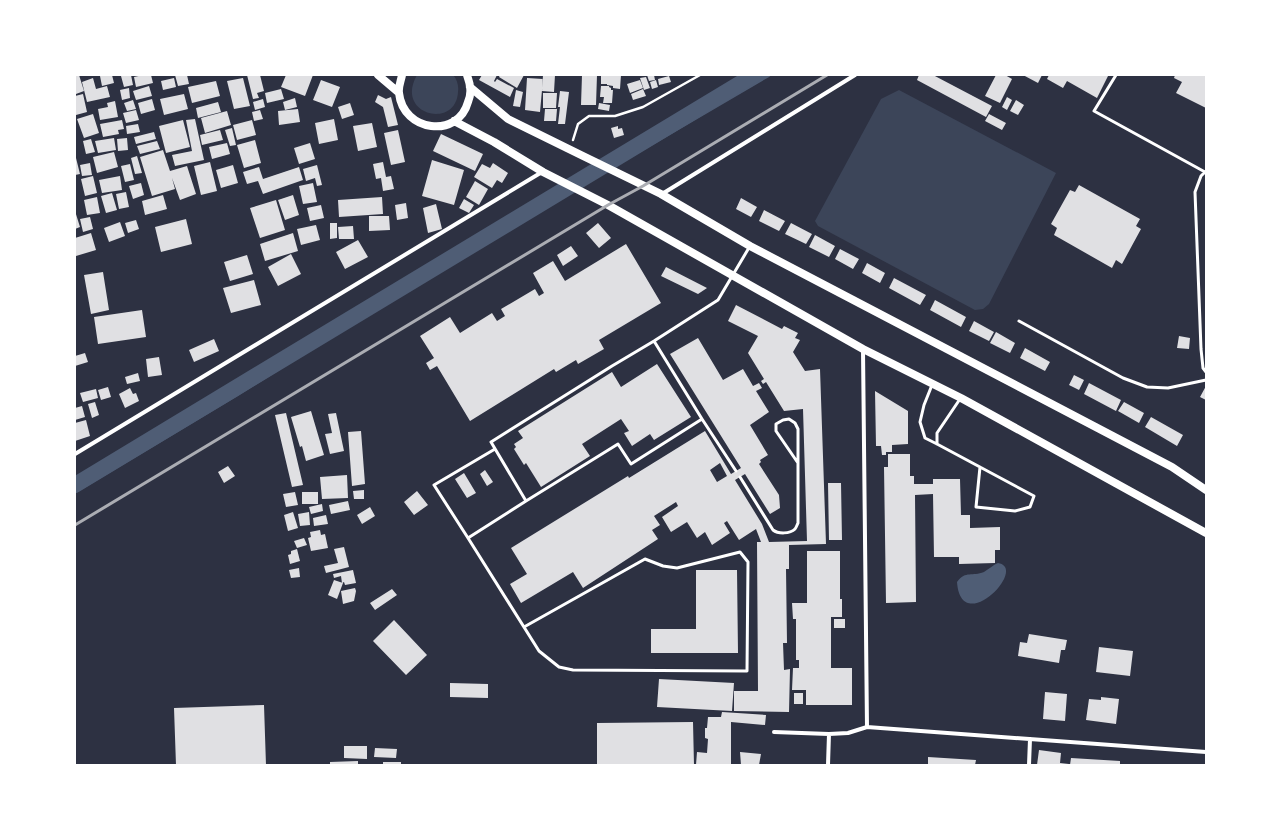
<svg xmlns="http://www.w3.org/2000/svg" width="1281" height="840" viewBox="0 0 1281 840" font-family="'Archivo Narrow',sans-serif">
<rect width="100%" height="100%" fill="#2d3142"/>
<path fill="#3c4559" d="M417 75H453C457 79 459 86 458 92 456 130 394 115 417 75Z
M899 90 1056 173 989 304 983 309 975 310 818 226 815 221 881 99Z"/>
<path fill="#4f5d75" d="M998 563C1029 568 961 638 957 582 966 570 972 577 984 572 989 569 993 565 998 563Z"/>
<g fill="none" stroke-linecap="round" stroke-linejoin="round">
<path stroke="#4f5d75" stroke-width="4.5" d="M75 491 237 394 479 244 768 75"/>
<path stroke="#4f5d75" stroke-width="16" d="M75 485 754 75"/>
</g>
<path fill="#e0e0e3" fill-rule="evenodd" d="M75 75H79L84 91 76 94Z
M103 75H112L114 83 102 86 100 76Z
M131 75 133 85 124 87 121 76Z
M143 75H151L153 83 136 87 134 77Z
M175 75H187L189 84 178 86Z
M247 75H260L264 91 257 93 259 98 253 99Z
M286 75H313L305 96 281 87Z
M482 75H497L494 81 495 82 497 79 514 88 510 97 479 80Z
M500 75H524L517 88 499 77Z
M543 75H555L554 92 542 91Z
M582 75H597L596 105H581Z
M601 75H621L620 89 613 88V86L607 85V84H601Z
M647 75H654L655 80 649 81Z
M919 75H933L992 106 986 117 917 80Z
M996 75H1005L1012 79 1000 103 985 96Z
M1023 75H1042L1038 83Z
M1049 75H1106L1108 76 1097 98 1067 81 1063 88 1047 79Z
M1175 75H1206V108L1176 93 1182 82 1174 78Z
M669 76 671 82 659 85 658 79Z
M646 77 650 88 644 90 640 78Z
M93 78 96 89 107 86 110 97 87 102 82 82Z
M174 78 176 87 163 90 161 81Z
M243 78 250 106 234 109 227 81Z
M527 78 543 79 540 112 525 110Z
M321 80 340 87 332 107 313 100Z
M640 80 643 88 630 93 627 84Z
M656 80 658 87 652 89 650 82Z
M216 81 220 96 192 103 188 87Z
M149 86 152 96 136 100 133 91Z
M601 86H609V87L611 88V90H613L612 103H603L604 97H600Z
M129 88 130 98 122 100 120 90Z
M281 89 284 99 267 103 265 93Z
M643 89 646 96 633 100 631 94Z
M516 90 523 92 520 107 513 106Z
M560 91 569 92 565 124H558L560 107H558Z
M543 93H557L556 108H543Z
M83 94 87 112 76 115 75 96Z
M184 94 188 109 164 115 160 99Z
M378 95 386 99 391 97 398 125 388 127 383 107 375 102Z
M1007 97 1012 100 1007 110 1002 107Z
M295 98 297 107 285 110 283 102Z
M152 99 155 110 141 114 138 103Z
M263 99 265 107 255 110 253 102Z
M133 100 136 109 127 111 124 103Z
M1016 100 1024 105 1018 115 1010 111Z
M115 101 118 117 100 120 98 109 108 107 107 103Z
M218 102 221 112 198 118 196 108Z
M350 103 354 115 342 119 338 107Z
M599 103 610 105 609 111 598 109Z
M298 109 300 122 279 125 278 111Z
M545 109H557L556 121H544Z
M136 110 139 120 126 123 123 113Z
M260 110 263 119 254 121 252 112Z
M227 111 231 125 205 133 201 118Z
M93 114 99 133 84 138 77 119Z
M989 114 1006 123 1002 130 985 121Z
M195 119 204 160 175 166 172 155 192 151 186 120Z
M334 119 338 140 319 144 315 123Z
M122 120 124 129 118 130 119 134 103 137 100 124Z
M183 120 190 147 166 153 159 126Z
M252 120 256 135 237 140 233 125Z
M372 123 377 147 358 151 353 126Z
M138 124 140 132 127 134 126 126Z
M618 126V129L622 128 624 135 614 138 611 128Z
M232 128 236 145 230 146 225 130Z
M220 130 223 140 202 145 200 135Z
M398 130 405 162 391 165 384 133Z
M154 132 156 139 136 144 134 137Z
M441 134 483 154 475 171 433 151Z
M114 138 116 150 98 153 95 141Z
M127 138 128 150 118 151 117 139Z
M91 139 95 152 86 154 83 141Z
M255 140 261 163 244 168 237 145Z
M157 141 160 149 140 154 137 146Z
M227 143 230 154 212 159 209 147Z
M310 143 315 159 299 164 294 148Z
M163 150 170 171 187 166 196 194 180 200 172 178 175 189 152 196 140 157Z
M114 152 118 167 97 173 93 157Z
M75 154 80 174 75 175Z
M137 156 142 173 135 174 131 158Z
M432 160 464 170 454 205 422 196Z
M210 162 217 191 201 195 194 166Z
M383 162 386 177 391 176 394 189 383 191 381 178 376 179 373 164Z
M90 163 92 175 82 176 80 165Z
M493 163 508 173 502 183 497 180 492 188 474 177 482 164 490 168Z
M130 164 134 180 125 182 121 166Z
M233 165 238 183 221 188 216 170Z
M317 165 322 185 317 186 315 178 306 181 303 169Z
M259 167 263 179 299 167 303 180 263 194 258 181 247 184 243 172Z
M93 176 97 193 85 196 81 179Z
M120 176 122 190 102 193 99 180Z
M475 181 488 189 479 205 466 197Z
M141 183 144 195 133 199 129 186Z
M313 183 317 202 303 204 299 186Z
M1079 185 1140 219 1136 226 1141 229 1122 264 1116 260 1112 268 1054 235 1057 228 1051 224 1070 190 1075 192Z
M126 192 129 207 119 209 116 194Z
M112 193 117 210 106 213 101 196Z
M163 195 167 209 145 215 142 201Z
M293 195 299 215 285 220 278 200Z
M97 197 100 213 87 215 84 200Z
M382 197 383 214 339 217 338 200Z
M741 198 757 207 751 217 736 209Z
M464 199 474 205 469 213 459 208Z
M276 200 285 230 260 238 250 208Z
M406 203 408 218 397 220 395 205Z
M436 204 442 229 428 233 423 208Z
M321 205 324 218 310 221 307 208Z
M764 210 785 221 779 231 759 221Z
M75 211 80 227 75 229Z
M369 216H389L390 230 369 231Z
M90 217 93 229 83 232 80 219Z
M186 219 192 244 161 252 155 227Z
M136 220 139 229 128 233 125 223Z
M120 222 125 236 109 242 104 228Z
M330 223H337V238L330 239Z
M598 223 611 238 599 248 586 233Z
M791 223 812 234 806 244 785 234Z
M316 225 320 240 301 245 297 229Z
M353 226 354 239H339L338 227Z
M91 233 96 250 76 256 75 238Z
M293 233 298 251 265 261 260 244Z
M815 235 835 246 829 257 809 247Z
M358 240 368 257 345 269 336 252Z
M626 244 661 303 599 340 604 349 578 364 576 360 556 372 554 369 470 421 437 366 430 370 426 363 434 358 420 336 450 317 460 333 492 313 497 321 505 316 501 309 535 289 539 296 544 293 533 273 553 261 565 281Z
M571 246 578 256 563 266 557 255Z
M840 249 859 259 853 269 835 259Z
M291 254 301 274 278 286 268 267Z
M247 255 253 274 230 281 224 262Z
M867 263 885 273 880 283 862 273Z
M666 267 707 288 698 294 661 276Z
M103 272 109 310 91 314 84 275Z
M894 278 926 295 920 305 889 288Z
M254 280 261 305 231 313 223 288Z
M935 300 966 317 961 327 930 310Z
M736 305 782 329 784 326 798 333 795 338 800 340 793 352 805 371 820 369 826 544 789 545V569H786L787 643H783L784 670 790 669 789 712 734 711V691H758L757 542H761L756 529 739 540 727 521 724 523 730 533 712 545 705 532 697 538 687 522 671 532 662 517 678 506 676 502 654 516 660 525 652 530 658 539 583 588 573 572 521 603 510 584 527 574 511 548 628 476 629 478 705 431 731 474 741 468 670 354 698 338 723 380 743 369 753 386 759 383 762 388 756 391 769 412 750 425 768 455 760 460 761 462 759 464 779 495 780 508 770 514 745 474 735 480 762 524 769 542 807 541 803 409 784 411 766 382 763 384 761 381 764 379 748 353 758 336 728 321ZM720 463 727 476 717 482 710 470Z
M142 310 146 337 98 344 94 317Z
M974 321 994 332 989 341 969 331Z
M996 332 1015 343 1010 353 990 343Z
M1179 336 1190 338 1189 349 1177 348Z
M214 339 219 351 194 362 189 350Z
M1025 348 1050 362 1045 371 1020 358Z
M85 353 88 362 75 366V356Z
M159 357 162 375 148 377 146 359Z
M657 364 691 417 654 440 650 434 632 446 624 433 629 431 621 419 582 444 590 456 541 487 526 463 524 465 514 449 516 447 514 444 523 438 518 431 612 372 621 387Z
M138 373 140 381 127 384 125 377Z
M1074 375 1084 380 1079 390 1069 385Z
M1089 383 1121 400 1116 411 1084 394Z
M1206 386V400L1200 397Z
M108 387 111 397 101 400 98 390Z
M130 388 133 394 136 393 139 401 125 408 119 394Z
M96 389 98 398 83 402 80 393Z
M875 391 908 411V444L892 445V452H886V455H882L881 446H876Z
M95 402 99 415 92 418 88 404Z
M1124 402 1144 413 1139 423 1118 411Z
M82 406 85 417 75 420V408Z
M311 411 324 455 306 461 302 446 300 447 291 417Z
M286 413 303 485 292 487 275 415Z
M336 413 344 451 330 454 325 434 332 433 328 414Z
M1151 417 1183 435 1177 446 1145 427Z
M86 420 90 436 75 441V423Z
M361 431 365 484 352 486 348 432Z
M888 454H910V476H914V484H933V479H960L961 515H970V528L1000 527V550H995V563L959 564V557H934L933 494 915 495 916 602 886 603 884 467H888Z
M228 466 235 476 224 483 218 472Z
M485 470 493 482 487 486 480 474Z
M464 473 476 493 467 498 455 479Z
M347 475 348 498 322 499 320 477Z
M828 483H841L842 540H829Z
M364 490V499H354L353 491Z
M417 491 428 505 414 515 404 502Z
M295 492 298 505 286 507 283 494Z
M302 492H318V504H302Z
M348 501 350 510 331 514 329 505Z
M322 504 323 511 311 514 309 507Z
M370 507 375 516 362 524 357 515Z
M293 512 298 528 288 531 284 515Z
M309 512 310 525 300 526 298 514Z
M326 515 328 524 314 526 313 518Z
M320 530 321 535 325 534 328 548 311 551 308 538 311 537 310 532Z
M304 538 307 545 297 548 294 541Z
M344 547 349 567 326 573 324 566 338 563 334 549Z
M297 549 300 561 290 564 288 555 291 554V551Z
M807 551H840V599H842V617H831V668H852V705H806V690H792L793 668H799V660H796V619H793L792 603H807Z
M299 568 300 577 291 578 289 570Z
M353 570 356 583 345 585 344 582 342 583 341 576 334 578 333 574Z
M696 570H737L738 653H651V629H696Z
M334 580 343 583 337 599 328 595Z
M355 588 356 591 354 601 343 604 341 591Z
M392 589 397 595 375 610 370 603Z
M834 619H845V628H834Z
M394 620 427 655 406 675 373 641Z
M1029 634 1067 640 1065 650H1061L1059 663 1018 656 1020 642 1027 643Z
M1099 647 1133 651 1130 676 1096 672Z
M659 679 734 683 732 711 657 707Z
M450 683 488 684V698L450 697Z
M1045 692 1067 694 1065 721 1043 719Z
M794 693H803V704H794Z
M1101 697 1119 699 1116 724 1086 720 1089 699 1101 700Z
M264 705 266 765H176L174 708Z
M722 712 766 715 765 725 731 722V765H696L697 752 707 753 708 739 705 738V728H707L708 717H721Z
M693 722 694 765H597V723Z
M344 746H367V759L344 758Z
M375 748 397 749 396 758 374 757Z
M1039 750 1061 753 1060 763 1069 764 1068 765H1037Z
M740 752 761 754 759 765H741Z
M928 757 976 760 975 765H928Z
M1071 758 1120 761V765H1070Z
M358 761V765H330V762Z
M383 762H401V765H383Z"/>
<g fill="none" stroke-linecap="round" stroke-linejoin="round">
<path stroke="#fff" stroke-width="2.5" d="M573 140 578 124 589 116H615L643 107 700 75"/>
<path stroke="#fff" stroke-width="3" d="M1116 75 1094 111 1205 172
M1206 171 1201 176 1195 192 1201 349 1203 368 1206 372
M1019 321 1123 378 1147 387 1168 388 1206 380
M932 385 924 405 920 422 925 438 937 444 1034 496 1030 507 1015 511 976 507 980 467
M702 419 736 471
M937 444V433L960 399
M740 477 773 530C778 534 790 534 795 529 796 528 797 525 798 523V429L795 423 789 419 783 420 776 424V431L798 463
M526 501 618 444 631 464 702 419 654 341
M468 538 434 485 495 449
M524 627 645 559 663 566 677 568 740 552 748 562 747 671 573 670 559 667 539 651 468 538 526 501 491 442 612 366 654 341 718 300 750 246"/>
<path stroke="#fff" stroke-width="4" d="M662 194 855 75
M863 350 867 727
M75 454 542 172
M774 732 829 734 848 733 867 727 1206 752
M828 765 829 734
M1029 765 1030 739"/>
<path stroke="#fff" stroke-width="8" d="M378 75 398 92
M402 75C401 81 398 87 399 93 403 132 458 139 468 102 470 97 471 92 470 87 470 83 468 79 467 75
M470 87 508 119 581 155 661 194 750 246 1172 467 1206 490
M454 121 494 142 543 172 608 205 863 349 961 398 1206 533"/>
<path stroke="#abadb3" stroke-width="3" d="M75 525 608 205 643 186 827 75"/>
</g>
<rect width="1281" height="840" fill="none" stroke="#ffffff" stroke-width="152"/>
</svg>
